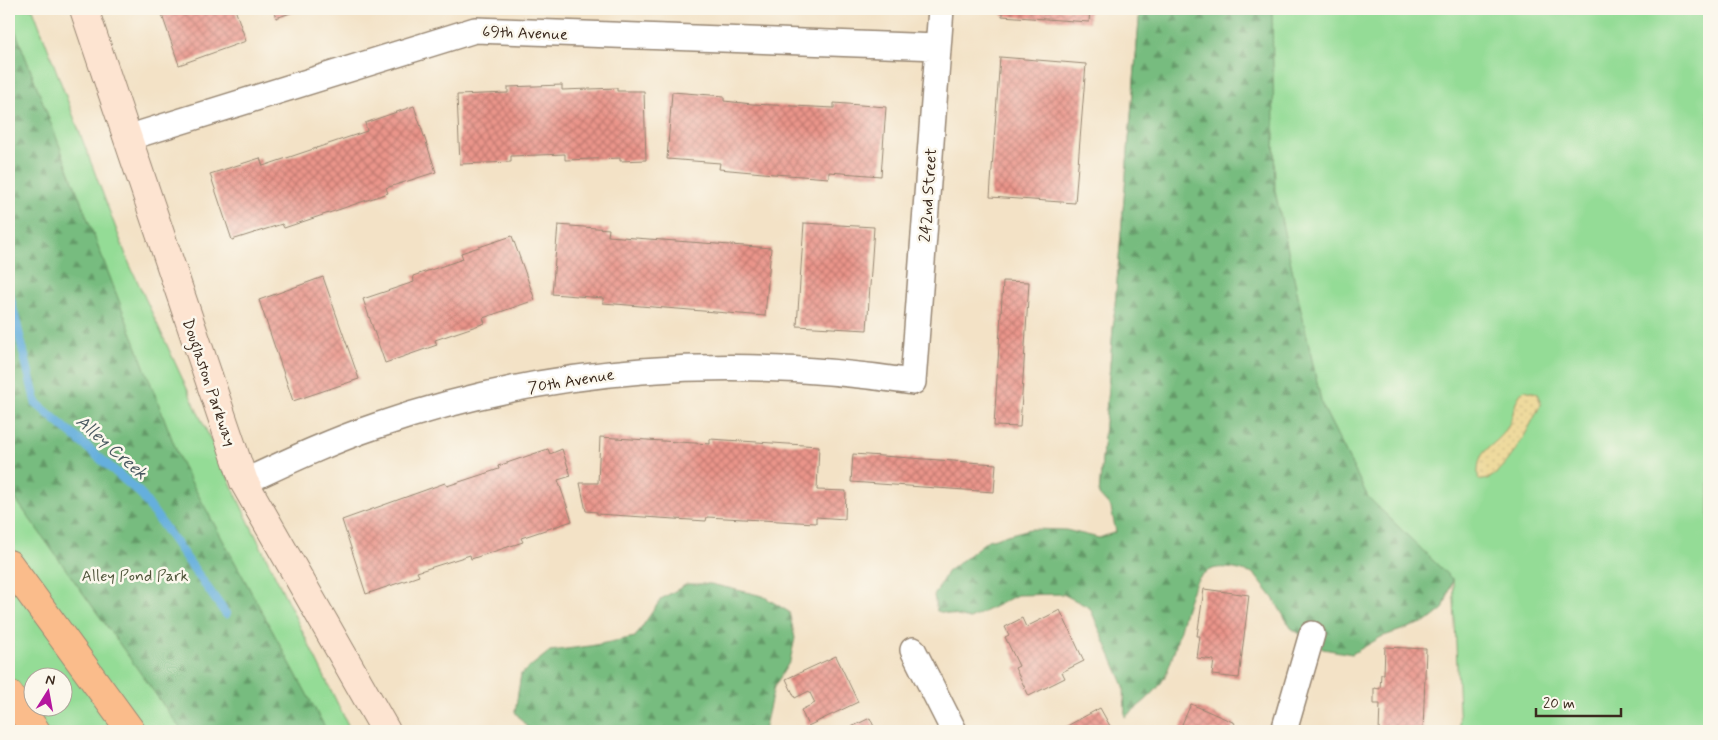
<svg xmlns="http://www.w3.org/2000/svg" width="1718" height="740" viewBox="0 0 1718 740" font-family="Mynerve,sans-serif">
<defs>
<pattern id="forest-firs" width="22" height="20" patternUnits="userSpaceOnUse" patternTransform="scale(1.25)"><rect width="22" height="20" fill="#77bc7f"/><path d="M5 1l3.5 6h-7zM16 11l3.5 6h-7z" fill="#639967"/></pattern>
<pattern id="sand-dots" width="8" height="8" patternUnits="userSpaceOnUse" patternTransform="scale(1.25)"><rect width="8" height="8" fill="#eeda9e"/><path d="M2 2h.1M6 6h.1" fill="none" stroke="#cdbb88" stroke-width="1.8" stroke-linecap="round"/></pattern>
<pattern id="building-cross-hatch" width="8" height="8" patternUnits="userSpaceOnUse" patternTransform="scale(1.25)"><rect width="8" height="8" fill="#ea948a"/><path d="M0 0l8 8M0 8l8-8" fill="none" stroke="#bf7970"/></pattern>
</defs>
<rect width="100%" height="100%" fill="#fbf7ec"/>
<filter id="ink" filterUnits="userSpaceOnUse"><feTurbulence type="fractalNoise" baseFrequency=".02" numOctaves="2"/><feDisplacementMap in="SourceGraphic" scale="10" xChannelSelector="R" yChannelSelector="G"/><feConvolveMatrix kernelMatrix="1 2 1 2 8 2 1 2 1" color-interpolation-filters="sRGB"/></filter>
<filter id="wash" filterUnits="userSpaceOnUse"><feTurbulence type="fractalNoise" baseFrequency=".0096" numOctaves="4" result="noise"/><feDisplacementMap in="SourceGraphic" scale="20" xChannelSelector="R" yChannelSelector="G"/><feGaussianBlur stdDeviation="1.12" result="paint"/><feColorMatrix in="noise" values="0 0 0 0 0 0 0 0 0 0 0 0 0 0 0 0 0 1.4 0 .05"/><feComposite in="paint" operator="in"/></filter>
<g filter="url(#wash)">
<rect width="100%" height="100%" fill="#f3e2c6"/>
<path fill="#94dc96" stroke="#68835a" fill-rule="evenodd" d="M9 9H33L129 263 244 512 351 731H9ZM32 678H62V708H32Z
M1140 9H1709V731H1460L1453 579 1099 495Z"/>
<path fill="url(#forest-firs)" stroke="#59734e" d="M1140 9H1272L1275 191 1322 405 1368 497 1453 580 1443 609 1428 621 1381 637 1352 654 1323 649 1291 628 1273 598 1254 574C1238 570 1218 562 1203 574 1184 588 1178 659 1161 683 1152 697 1137 707 1125 717L1124 686 1090 608 1063 594 1017 595 970 619 937 611 934 596 947 572 988 540 1030 529 1066 530 1099 538 1116 532 1111 508 1099 495Z
M9 14 182 465 327 731H182L9 490Z
M687 584H711L763 596 789 612 795 638 790 661 774 687 764 731H530L515 712 521 674 550 651 590 646 635 637 661 599Z"/>
<path fill="url(#sand-dots)" stroke="#94825e" d="M1524 390 1537 393 1541 404C1532 421 1503 484 1479 480 1477 474 1478 463 1481 457 1486 447 1501 440 1507 428 1515 415 1513 400 1524 390Z"/>
<g fill="none" stroke-linecap="round" stroke-linejoin="round">
<path stroke="#65afdd" stroke-width="9" d="M9 293 36 403 140 493 226 614"/>
</g>
<g id="blocks">
<path fill="url(#building-cross-hatch)" d="M160 9H235L246 41 179 65Z
M273 9H302L276 18Z
M1002 9H1090L1089 22 1002 16Z
M1000 57 1086 64 1075 203 990 197Z
M562 85V90L617 88V91H644L646 160 620 161V158L565 160V154L511 156V162L460 164 457 95 508 93V87Z
M672 92 724 96V101L752 104 834 108V103L886 107 881 176 829 172V178L774 174 719 169 720 163 667 159Z
M414 106 436 172 386 188 388 193 311 219 284 228 282 224 232 240 210 174 260 158 263 166 367 131 365 123Z
M804 223 874 227 867 330 797 326Z
M558 225 609 229 608 236 771 248 765 316 603 303V298L552 294Z
M512 236 535 300 483 318 485 323 435 340 437 345 385 363 363 299 414 282 413 276 463 259 461 253Z
M323 277 359 379 293 401 259 300Z
M1003 281 1029 282 1020 427 994 426Z
M600 437 710 444V439L819 446 817 490 846 491 845 519 816 517V523L707 517 706 521 597 514V512L586 511 580 483H598Z
M548 449 550 454 562 449 571 476 558 480 572 521 521 538 523 542 471 559 470 555 417 572 419 576 366 594 342 520 445 483 447 486 499 469 498 466Z
M853 454 996 464 994 492 851 482Z
M1204 589 1249 595 1239 678 1212 675 1214 660 1197 658 1200 636H1197Z
M1060 610 1084 661 1062 672 1065 678 1029 696 1015 668 1019 666 1005 637 1009 635 1005 627 1022 618 1026 627Z
M1385 647 1426 649 1423 731H1379L1380 704H1374V688L1380 689 1381 674H1384Z
M836 656 858 702 808 726 801 710 815 703 809 691 795 698 786 679Z
M1191 704 1235 723 1231 731H1179Z
M1100 708 1110 726 1100 731H1058Z
M870 718 876 731H843Z"/>
</g>
</g>
<g filter="url(#ink)">
<use href="#blocks" fill-opacity="0" stroke="#978672" stroke-width="1"/>
<g fill="none" stroke-linecap="round" stroke-linejoin="round">
<defs>
<path id="minor" d="M127 138 475 30 938 47
M244 482C287 462 331 441 376 426 549 366 733 354 913 382L941 9
M913 650 954 731
M1284 731 1312 634"/>
<path id="secondary" d="M84 9 244 482 386 731"/>
<path id="motorway" d="M9 564 131 731
M9 694 36 731"/>
</defs>
<use href="#minor" stroke="#978672" stroke-width="28"/>
<use href="#secondary" stroke="#978672" stroke-width="30"/>
<use href="#motorway" stroke="#978672" stroke-width="30"/>
<use href="#minor" stroke="#fff" stroke-width="25"/>
<use href="#secondary" stroke="#fde4d1" stroke-width="28"/>
<use href="#motorway" stroke="#fabc8b" stroke-width="28"/>
</g>
</g>
<g text-anchor="middle" stroke-width="5" stroke-linejoin="round" paint-order="stroke">
<g font-size="16" fill="#3b2a1e" stroke="#fbf7ec">
<text transform="translate(525 32) rotate(2)" y="6">69th Avenue</text>
<text transform="translate(927 195) rotate(-86)" y="6">242nd Street</text>
<text transform="translate(571 380) rotate(-9)" y="6">70th Avenue</text>
<text transform="translate(210 382) rotate(71)" y="6">Douglaston Parkway</text>
</g>
<g font-size="16" fill="#51563c" stroke="#fbf7ec">
<text x="135" y="581">Alley Pond Park</text>
</g>
<g font-size="18" font-style="italic" fill="#4a5961" stroke="#fbf7ec">
<text transform="translate(112 447) rotate(41)" y="6">Alley Creek</text>
</g>
</g>
<rect width="1718" height="740" fill="none" stroke="#fbf7ec" stroke-width="30"/>
<g transform="translate(48 692) rotate(11)"><circle r="24" fill="#fbf7ec" stroke="#aea59a"/>
<path d="M0-4L9 19L0 12L-9 19Z" fill="#b5179e"/>
<text y="-8" font-size="14" font-weight="bold" text-anchor="middle" fill="#3b2a1e">N</text>
</g>
<path d="M1536 708v8h85v-8" fill="none" stroke="#3b2a1e" stroke-width="2.5"/>
<text x="1543" y="708" font-size="15" fill="#3b2a1e" stroke="#fbf7ec" stroke-width="4" paint-order="stroke">20 m</text>
</svg>
